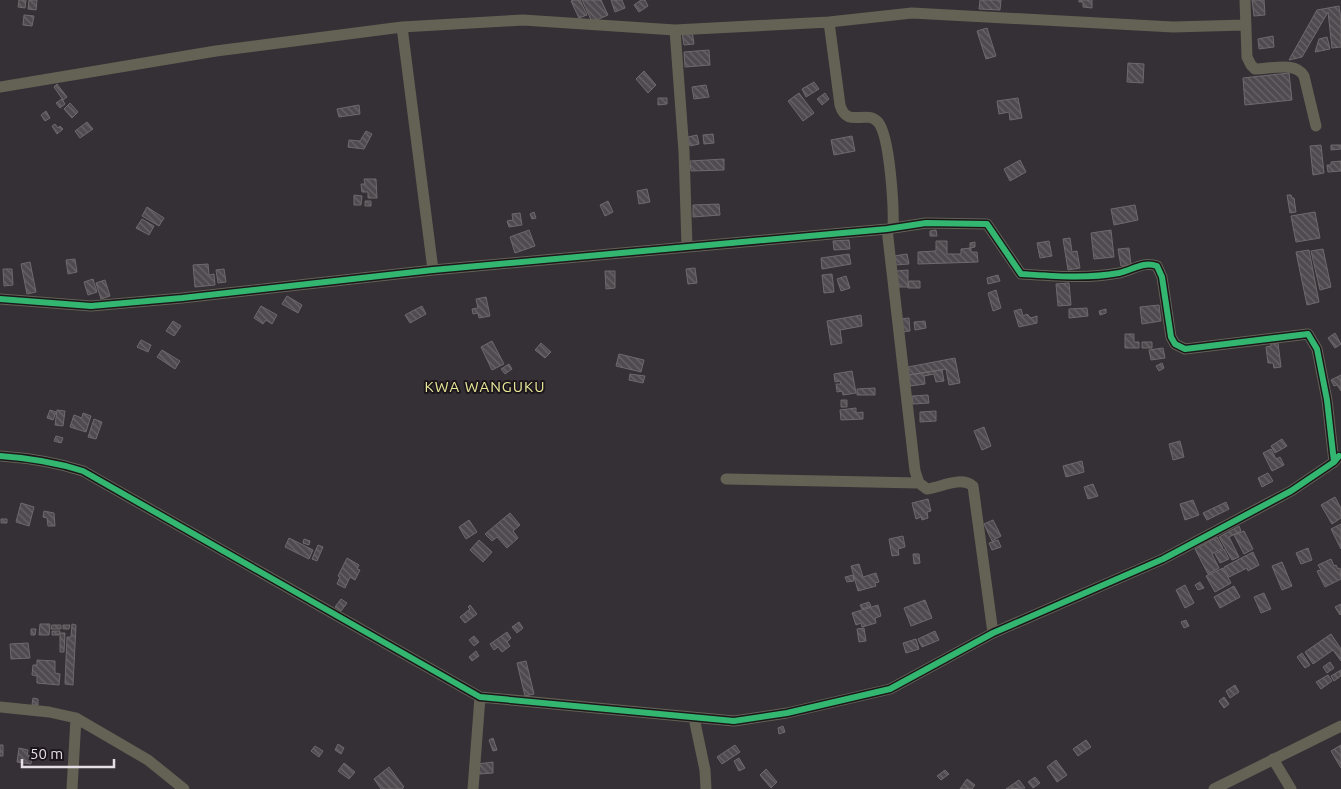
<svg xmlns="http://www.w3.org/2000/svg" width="1341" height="789" viewBox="0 0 1341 789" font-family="Ubuntu,sans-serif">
<defs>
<pattern id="building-back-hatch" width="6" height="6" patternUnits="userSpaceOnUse" patternTransform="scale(1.25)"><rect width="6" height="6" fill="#4f4a4f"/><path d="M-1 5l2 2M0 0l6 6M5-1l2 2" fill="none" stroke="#686468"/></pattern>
</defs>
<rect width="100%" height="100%" fill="#353035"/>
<path fill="url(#building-back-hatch)" stroke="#6e696d" d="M19 0H26L25 8 18 7Z
M29 0H37L36 10 28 9Z
M574 0H580L587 15 579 18 571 1Z
M582 0H601L608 15 592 22Z
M611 0H622L625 8 615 12Z
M641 0H645L648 6 639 12 634 5Z
M980 0H1001L1000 10 979 9Z
M1079 0H1092V8L1083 7V2H1079Z
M1252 0H1264L1265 15 1254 16Z
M1339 6 1341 19V47L1332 48 1328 12 1302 57 1289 60 1317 10Z
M24 15 34 16 32 26 23 25Z
M987 28 996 56 986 59 977 31Z
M692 31 694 44 684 45 682 33Z
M1273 36 1274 47 1259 49 1258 39Z
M1327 37 1330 49 1315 52 1319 39Z
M709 50 710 65 685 67 684 52Z
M1128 63 1144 64 1143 83 1127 82Z
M644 71 656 85 648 93 636 79Z
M1289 73 1292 100 1245 105 1243 78Z
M814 82 819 89 806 97 802 89Z
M57 84 67 97 63 100 54 87Z
M706 85 709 97 694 99 692 87Z
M799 93 814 113 803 121 788 101Z
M825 93 829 99 822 105 817 99Z
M658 98H667V104L658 105Z
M1018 98 1022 118 1010 120 1009 112 999 114 997 101Z
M62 99 65 104 60 108 56 103Z
M70 103 78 112 72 118 64 109Z
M359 105 360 114 339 117 337 109Z
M46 111 50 118 45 121 41 115Z
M87 122 93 129 80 138 75 131Z
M55 124 58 128 60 126 63 129 57 134 52 126Z
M366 131 372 134 364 149 348 147 349 140 360 141Z
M713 134 714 143 704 144 703 135Z
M697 135 699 144 690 146 688 137Z
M852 136 855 151 834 155 831 140Z
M1321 145 1324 173 1313 175 1310 146Z
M1331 145H1341V149L1331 150Z
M724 159V170L691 171 690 161Z
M1020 160 1026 172 1010 181 1004 169Z
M1341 161V171L1328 172 1327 165H1331V162Z
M364 179H376L377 198H368V192H362L361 184H365Z
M647 189 650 202 639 204 637 191Z
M354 195 362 196 361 205H354Z
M1287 195H1291L1292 198H1294L1296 212 1290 213Z
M365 201H371V206H365Z
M608 201 613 212 605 216 600 205Z
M719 204 720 215 693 217V205Z
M1135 205 1138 220 1114 225 1111 209Z
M147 207 164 218 159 226 142 216Z
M534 212 536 218 532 219 530 214Z
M1315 212 1320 238 1296 242 1291 216Z
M520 213 522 225 509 227 507 221 513 220 512 214Z
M142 219 154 226 149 235 136 228Z
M529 230 535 246 515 253 510 237Z
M936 230 937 236H930V231Z
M1111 230 1114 257 1094 259 1091 233Z
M1070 238 1072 252 1077 251 1080 268 1068 270 1063 239Z
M849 240 850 249 834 250 833 241Z
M936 241H947V254H961V249L971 248V252H977L978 262 918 264V252L936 251Z
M1049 241 1052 256 1040 258 1037 243Z
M975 242V247L970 248V243Z
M1129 248 1131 265 1121 266 1118 249Z
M1323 249 1331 287 1320 290 1311 251Z
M1309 250 1319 302 1307 305 1296 252Z
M849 254 851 264 822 269 821 258Z
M907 254 909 264 895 265 894 256Z
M75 259 77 272 68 274 66 260Z
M30 262 36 292 27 294 21 264Z
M208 264 209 275 214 274 215 285 195 287 193 265Z
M695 268 697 283 688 284 686 269Z
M3 269H12L13 285 4 286Z
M224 269 226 282 218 283 216 270Z
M908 270V287H896V271Z
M605 271H615V288L606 289Z
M832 274 834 292 824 293 822 275Z
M998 275 1000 281 988 284 987 278Z
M846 276 850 288 841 291 837 279Z
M93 279 97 292 88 295 84 282Z
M105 280 110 296 101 299 96 283Z
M909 281H920V288H908Z
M1069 283 1071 305 1058 306 1056 284Z
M996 290 1001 308 993 311 988 293Z
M287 296 302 305 298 313 282 304Z
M486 297 490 316 479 318 478 313 473 314 472 309 478 308 476 299Z
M1159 305 1161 321 1142 324 1140 307Z
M261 306 277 315 272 324 266 320 263 324 254 318Z
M422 306 426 314 410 323 405 315Z
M1087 308 1088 316 1069 318V309Z
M1021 309 1023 316 1027 314 1031 318 1037 316V323L1019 327 1014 311Z
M1106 309V313L1100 315 1099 311Z
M861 315 862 326 840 330 842 343 831 345 827 321Z
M909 318 910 331 902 332 900 319Z
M173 321 181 326 174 336 166 331Z
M925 321 926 328 915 330 914 322Z
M1335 333 1341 344 1335 348 1328 338Z
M1125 334H1134V342H1139V348H1125Z
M141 340 151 345 148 352 137 347Z
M492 341 504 364 492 370 481 347Z
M1142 342H1152V348H1142Z
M541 343 551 352 545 358 535 350Z
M1278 343 1281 367 1274 368 1273 363H1268L1266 347 1271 346V344Z
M1163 348 1165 358 1151 360 1149 350Z
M162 350 180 361 175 369 157 357Z
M619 354 644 360 641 372 616 366Z
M955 358 960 383 949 385 946 369 909 375 908 367Z
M1162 363 1164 368 1159 371 1156 366Z
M509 364 512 369 505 374 501 369Z
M942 370 944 381 936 382 934 374 924 376 925 384 910 386 909 375Z
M852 371 856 393 843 395 842 391 837 392 836 384H841L840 381 835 382 834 374Z
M630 374 645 376 643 383 629 380Z
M1341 375V391L1337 385 1334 386 1331 380Z
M875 388V395H857V389Z
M928 395 929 403 913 404 912 396Z
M841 400H847V407H841Z
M856 408V413L863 412V419L841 420 840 410Z
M50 410 56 412 53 420 47 418Z
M57 410 65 411 63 426 55 425Z
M936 411V421L920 422V412Z
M83 413 91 416 86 432 70 427 74 415 82 418Z
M94 419 102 422 96 439 88 437Z
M984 427 991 446 982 450 974 431Z
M56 436 63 438 61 443 54 441Z
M1282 439 1287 446 1275 453 1271 446Z
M1180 441 1184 457 1173 460 1169 444Z
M1271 449 1276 459 1280 457 1284 465 1272 471 1263 453Z
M1082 461 1084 472 1066 477 1063 466Z
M1268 473 1273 481 1262 487 1258 478Z
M1093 484 1098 496 1088 499 1084 487Z
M1335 497 1341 508V518L1332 524 1321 505Z
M928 499 931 511 927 512 928 518 922 520 921 517 916 519 912 503Z
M1193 500 1199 515 1185 520 1180 504Z
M1226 502 1229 509 1207 520 1203 513Z
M21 503 34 507 29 526 16 522Z
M44 511 54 513 55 526H48L47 518 43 517Z
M510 513 520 525 513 531 518 538 507 548 497 537 492 541 485 534Z
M1 519H7V523H1Z
M469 520 477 532 466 539 459 527Z
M993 520 1001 536 992 541 984 524Z
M1341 524V549L1331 529Z
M1239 526 1241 531 1229 537 1239 557 1232 560 1219 537Z
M1244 531 1253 549 1244 554 1234 535Z
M903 536 905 547 898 549 899 555 892 556 889 539Z
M1217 537 1223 548 1212 554 1219 568 1208 574 1195 549Z
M289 538 313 550 309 559 285 547Z
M304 539 310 541 309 545 303 543Z
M479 540 492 552 483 562 470 550Z
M998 540 1001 547 992 550 989 543Z
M318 545 323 547 317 561 312 559Z
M1308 548 1312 560 1301 564 1296 553Z
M1224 549 1229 559 1220 563 1215 554Z
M1253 552 1259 565 1248 571 1247 568 1229 577 1224 567Z
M913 554H919L920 563 914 564Z
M347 558 359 565 357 569 360 570 355 580 350 577 345 588 337 584 340 577 338 576Z
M1331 559 1334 566 1336 565 1338 569 1340 568 1341 579 1325 587 1317 571 1321 570 1318 565Z
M1282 562 1292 586 1282 590 1272 566Z
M859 564 863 577 876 573 879 582 875 583 876 586 858 591 851 566Z
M1223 568 1231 583 1215 592 1206 576Z
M853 575 854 581 847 582 845 577Z
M1200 582 1204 588 1198 590 1195 585Z
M1185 585 1194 603 1185 608 1176 590Z
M1234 586 1240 597 1220 608 1214 597Z
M1264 593 1271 609 1261 613 1254 597Z
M341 599 347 603 341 611 335 607Z
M925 600 932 618 911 626 904 608Z
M869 602 871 606 862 609 860 605Z
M1341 604V614L1340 615 1335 607Z
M470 605 477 614 465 623 460 617 470 609 468 607Z
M878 605 881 616 875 618 876 623 862 627 861 623 856 625 852 613Z
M1186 620 1189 626 1184 628 1181 622Z
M519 622 523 628 517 633 512 627Z
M40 624H50L49 635H39Z
M72 624 76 625 73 685 65 684 67 637H71Z
M52 625H61V629H51Z
M63 625H70L69 629H63Z
M864 628 866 641 859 642 857 629Z
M31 629H36L35 635H31Z
M52 631H60L59 635H52Z
M935 631 939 640 922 647 918 639Z
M507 632 511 638 507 642 510 646 502 652 498 647 494 650 490 644Z
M60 633H65L64 652H60Z
M1331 634 1341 649V661L1333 650 1313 664 1305 652Z
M474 636 479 642 474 646 469 640Z
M916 639 919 649 906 653 903 643Z
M28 643 30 658 11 659 10 644Z
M476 651 479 656 472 661 469 657Z
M1302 653 1310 665 1305 668 1297 657Z
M37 660 55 661V673L60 674 59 685 37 683V676L32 675 33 665H37Z
M526 661 534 694 525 696 517 663Z
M1330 662 1334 668 1327 673 1323 667Z
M1341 670V676L1334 681 1331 676Z
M1328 675 1332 681 1321 689 1316 682Z
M1235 685 1239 692 1230 698 1226 691Z
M1224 697 1229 704 1224 708 1219 701Z
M33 698 38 699V705H32Z
M783 726 785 732 779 734 778 728Z
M493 738 497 750 493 751 489 740Z
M1086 740 1091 747 1078 756 1073 749Z
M338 744 344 748 341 754 335 750Z
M0 745H3V756H0Z
M735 745 740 752 722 764 717 757Z
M1341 745V768L1331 751Z
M315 746 323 751 319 757 311 751Z
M19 748 28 750 27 755 32 756 31 764 17 762Z
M739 758 745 768 739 771 734 761Z
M1056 760 1067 775 1057 782 1047 767Z
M493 762V773L479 774 478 764Z
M344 763 355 772 349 779 338 771Z
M389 767 404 787 402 789H381L374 779Z
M766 769 777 782 771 788 760 775Z
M945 770 949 774 941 780 937 776Z
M1035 777 1040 783 1033 788 1028 782Z
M967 779 975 785 972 789H960Z
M1019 780 1025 788 1006 789Z"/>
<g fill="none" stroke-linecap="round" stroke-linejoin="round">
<path stroke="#636254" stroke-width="11" d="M1245 0 1247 57 1251 65 1255 69C1270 69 1296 61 1304 76L1316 126
M829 22 840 105C847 129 866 109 878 122 890 136 894 208 893 228
M402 27 433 270
M675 30 684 152 687 246
M0 87 216 51 402 27 523 20 675 30 829 22 912 13 1173 27 1245 25
M887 229 915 471 919 483 927 489C942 487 960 476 973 486L993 633
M0 299 91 306 182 298 433 270 887 229 926 223 987 224 1021 274C1054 276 1087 279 1119 273 1133 270 1143 261 1157 266L1162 277 1171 337 1175 344 1185 349 1308 334 1317 349 1327 400 1334 462
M0 456C29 458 55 462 83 471L480 697 734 721 787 713 890 689 993 633 1163 559 1291 491 1334 462 1338 457
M726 479 919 483
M0 707 49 712 76 718 148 760 184 789
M694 718 705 770 706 789
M1273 759 1291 789
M72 789 76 718
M473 789 480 697
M1214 789 1341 726"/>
<defs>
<path id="cycleway" d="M0 299 91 306 182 298 433 270 887 229 926 223 987 224 1021 274C1054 276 1087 279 1119 273 1133 270 1143 261 1157 266L1162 277 1171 337 1175 344 1185 349 1308 334 1317 349 1327 400 1334 462
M0 456C29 458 55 462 83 471L480 697 734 721 787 713 890 689 993 633 1163 559 1291 491 1334 462 1339 456"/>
</defs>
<use href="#cycleway" stroke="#1c171c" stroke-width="9"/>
<use href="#cycleway" stroke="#33b770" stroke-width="6"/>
</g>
<g text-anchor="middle" stroke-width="4" stroke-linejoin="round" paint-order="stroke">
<g font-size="15" letter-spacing="1" fill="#eae99a" stroke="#1c171c">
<text x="485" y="392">KWA WANGUKU</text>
</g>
</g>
<path d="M22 759v8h92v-8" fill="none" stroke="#e5dee4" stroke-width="2.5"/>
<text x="30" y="759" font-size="15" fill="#e5dee4" stroke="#1c171c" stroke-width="4" paint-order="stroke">50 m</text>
</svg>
